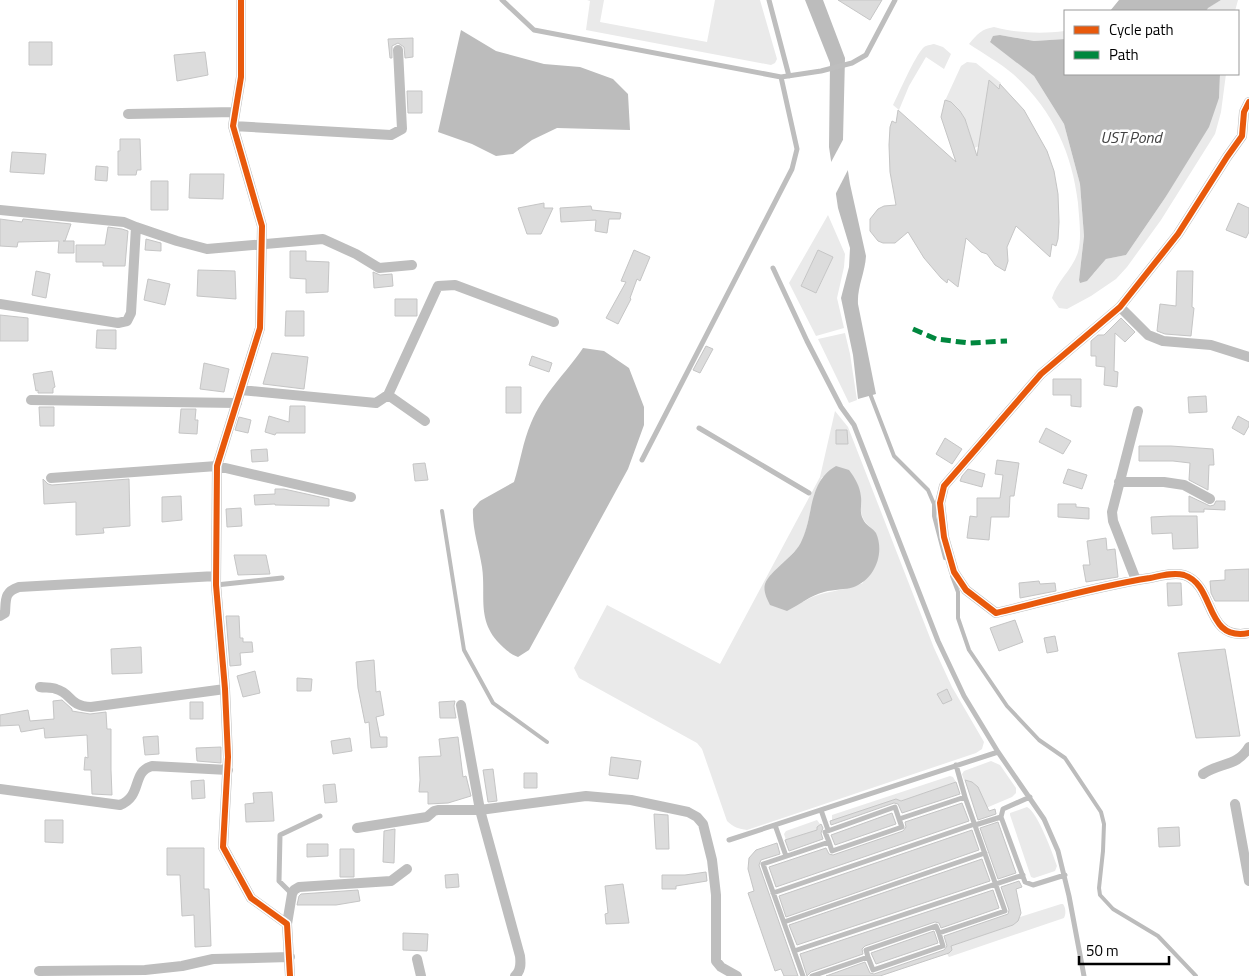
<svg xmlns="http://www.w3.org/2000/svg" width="1249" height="976" viewBox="0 0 1249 976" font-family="'Titillium Web',sans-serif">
<rect width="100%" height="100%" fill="#fff"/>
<path fill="#eaeaea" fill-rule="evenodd" d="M587 0H604L600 22 707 42 715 0H760L777 59 775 63 771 65 586 30 590 1Z
M1221 0H1238L1235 11H1206L1207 8Z
M994 27C1017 33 1041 34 1065 31V39L1034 41 1000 35 990 41 1034 76 1064 124 1080 184 1084 236 1079 280 1094 273 1106 259 1126 255 1165 198 1219 98 1220 74H1226L1221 112 1215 134 1161 220 1127 267 1116 279 1091 296 1067 309 1059 308 1052 298C1057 281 1073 269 1078 252 1082 239 1079 217 1078 203 1072 152 1052 109 1013 74 1000 63 984 54 969 44 977 34 982 29 994 27Z
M934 44 943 47 951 54 944 69 926 57 909 86 899 110 893 105C900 91 914 58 923 48 926 45 930 45 934 44Z
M967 62 976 63 1001 83 999 88 989 81 982 124 988 143 974 148C969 132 966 109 949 102L946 107 944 103 961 66Z
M828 215 845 254 844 267 837 298 844 328 816 336 789 283ZM818 251 833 257 817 292 801 285Z
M845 333 850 354 857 400 849 403 818 339Z
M835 411 848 427 934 648 952 687 984 742 982 749 976 753 747 830C739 829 733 827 727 821L702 749 697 743 579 678 574 668 607 605 720 664 820 477ZM822 477 861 497C860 516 861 519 875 532L863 583C843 592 822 590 803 602L771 575 784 563 802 543 806 530 815 493Z
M991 761 1000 765 1016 788V793L1012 797 986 808C982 796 979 781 964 780L962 774 964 771Z
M950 776 953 777 956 782 901 801 896 799 832 821V815Z
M1027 807C1037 811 1053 854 1057 866L1055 871 1034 878 1031 877 1010 815V813Z
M817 820 820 824 817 830 786 840 784 834 786 831Z
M1061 904H1063C1066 908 1066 914 1064 918L952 956 949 957 947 954 952 950 951 946 1013 925 1020 917Z"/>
<path fill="#bcbcbc" d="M805 0H823L845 58 843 139 850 184 866 256C865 273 857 287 858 304L876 394 858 399 853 355 841 298 849 267 850 248 838 208 829 147 830 63Z
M1119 0H1221L1208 8 1206 11H1110Z
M461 30 496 51 544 64 580 67 613 79 628 94 630 130 557 128 532 140 513 154 496 156 472 144 438 132Z
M1000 35 1034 41 1065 39V74H1220L1219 98 1209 127 1165 198 1126 255 1106 259 1087 281 1080 283 1079 280 1084 236 1080 184 1064 124 1034 76 990 42 993 36Z
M583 348 604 351 629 368 644 407V425L628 469 529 650 518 657C508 653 504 648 497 641 477 618 486 594 482 567 479 547 472 529 473 509L480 501 514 482C520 463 523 441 531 423 543 394 566 373 583 348Z
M836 466 849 470C855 478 860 486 861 497 862 505 859 512 863 519 865 525 873 528 876 533 885 553 875 579 854 587 845 590 834 589 824 592 811 595 799 605 787 611L770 605C767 599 763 591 765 584 770 570 796 556 802 540 814 514 808 482 836 466Z"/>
<path fill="#fff" d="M845 136 850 166 834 197 829 166Z"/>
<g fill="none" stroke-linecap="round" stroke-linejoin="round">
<path stroke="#bcbcbc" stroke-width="4" d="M869 391 894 456 928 490 934 504V516L945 558
M442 511 464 650 493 703 547 742
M952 576 958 592V618L969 650 1007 706 1039 740 1065 758 1101 812 1104 824 1103 851 1099 888 1100 895 1113 909 1158 936 1196 976"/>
</g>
<path fill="#dcdcdc" stroke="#c5c5c5" d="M838 0H882L870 20Z
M413 38V57L405 58 404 47 398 43 392 46V58H390L388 39Z
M29 42H52V65H29Z
M205 52 208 75 177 81 174 55Z
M989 80 999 89 1000 84 1024 110 1047 151 1054 171 1058 194 1059 222 1058 239 1056 246 1052 244 1050 257 1016 226 1007 247 1008 261 1005 271 995 265 987 254 981 252 966 238 958 287 948 279 947 283 941 278 924 258 908 232 895 243H883L878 241 870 231V219L878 209 884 206 896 205 890 172 889 145 890 127 892 121 896 123 898 110 956 162 941 117 945 100 951 102 960 111 965 119 977 156Z
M407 91H422V113H408Z
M120 139H140L141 170H137L136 175H118V151H120Z
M12 152 46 154 44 174 10 172Z
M96 166 108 167 107 181 95 180Z
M190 174H224L223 199 189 198Z
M151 181H168V210H151Z
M544 203V208H553L541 234H527L518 208Z
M1238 203 1249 208V232L1246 238 1226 230Z
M591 206 592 210 621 213 620 219H609L607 233 595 231 596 220 561 222 560 208Z
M0 219 22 222 23 219 71 224 65 241H63H74V253H58L59 241 18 242 17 247 0 246Z
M108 227 122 229 128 231 125 266H103V262H76V245H105Z
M146 239 161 243V251L145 250Z
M634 250 650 257 640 281 637 279 630 298 631 299 618 324 606 318 626 282 621 281Z
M818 250 833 257 816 293 801 286Z
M290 251H306V261L329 262 328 292 306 293V279L290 278Z
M198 270 235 271 236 299 197 296Z
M36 271 50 274 46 298 32 295Z
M1177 271H1193L1192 307 1194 308 1191 336 1165 334 1157 331 1160 304 1176 306Z
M373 272 380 275 392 274 393 286 374 288Z
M148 279 170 284 165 305 144 300Z
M395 299H417V316H395Z
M286 311H304V336H285Z
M0 315 28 318V341H0Z
M1121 318 1135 332 1125 342 1115 333 1114 371 1118 372 1117 387 1104 385 1105 367 1096 366V356H1091V341L1098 335H1104Z
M97 330H116V349L96 348Z
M706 346 713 349 700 373 693 370Z
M272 353 308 357 304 389 263 384Z
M532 356 552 363 549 372 529 365Z
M204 363 229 369 224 392 200 389Z
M52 371 55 387 53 388V393H38V390L36 391 33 374Z
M1053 379H1081V407L1071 406V395H1053Z
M506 387H521V413H506Z
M1206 396 1207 412 1189 413 1188 397Z
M290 406H305V433H276L275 435 265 432 269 416 289 422Z
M39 407H54V426H40Z
M181 409H196L195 420H198L197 434 179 433Z
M1238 416 1249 422V426L1244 435 1232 428Z
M239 417 251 420 248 433 235 430Z
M1046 428 1071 441 1063 454 1039 442Z
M836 430H847L848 444H836Z
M945 438 962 449 952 464 936 454Z
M1139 446H1171L1213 449 1214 465H1209L1208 490 1189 480 1190 463 1173 461H1139Z
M267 449 268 461 252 462 251 450Z
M997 460 1019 463 1014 496H1010L1009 517H991L989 540 967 538 970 516 977 517V498H1000L1003 475 995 474Z
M425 463 428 480 415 481 413 464Z
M968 469 985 474 982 487 960 481 962 476Z
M1068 469 1087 475 1082 489 1063 483Z
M43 479 48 484 52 485 129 479 130 526 103 528 104 533 76 535V502L44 504Z
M275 489H284L329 499V506L275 505V504L255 505 254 495 275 494Z
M181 496 182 520 162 522V497Z
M1189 496 1210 506 1214 505 1216 501H1225V510L1204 509V512H1189Z
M1058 504H1076V507L1089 508V519L1058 517Z
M241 508 242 526 227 527 226 509Z
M1171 516H1197L1198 548 1173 549 1172 533 1152 534 1151 517Z
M1106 538 1107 550 1115 549 1118 577 1086 582 1083 565H1090L1087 541Z
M234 555H266L270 574 238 575Z
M1249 569V601H1215L1211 593 1210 581 1225 580V570Z
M1039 581 1040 584 1055 583 1056 591 1020 598 1019 583Z
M1167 583H1181L1182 605 1168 606Z
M226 616H239L240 638H243V642H252L253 652 240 653 241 665 230 666Z
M1015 620 1023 642 999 651 990 628Z
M1055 636 1058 651 1047 653 1044 638Z
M141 647 142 673 112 674 111 649Z
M1225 649 1240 736 1196 738 1178 653Z
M374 660 376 692 380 691 384 715 376 717 380 737H387V747L371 748 369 722 365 723 358 688 356 662Z
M255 671 260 693 243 697 237 676Z
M297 678 312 679 311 691H297Z
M947 689 952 700 943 704 937 694Z
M62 700 72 709V711L90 714 106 712 107 729H111V770L112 795 92 794 91 770H84L85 757 88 758 87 735 45 738 44 728 21 732 19 725 0 726V715L28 710 30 721 54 719 53 701Z
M455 701 454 706 456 718H440L439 702Z
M190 702H203V719H190Z
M158 736 159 754 145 755 143 737Z
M458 737 463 777 466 776 471 796 448 803 428 804V792H419L420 780 419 757 441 756 439 739Z
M350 738 352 751 333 754 331 741Z
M221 747V763L197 761 196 748Z
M611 757 641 761 638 779 609 775Z
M493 769 497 801 488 802 483 770Z
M524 773H537V788H524Z
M204 780 205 798 192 799 191 781Z
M965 780 972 782 978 787 989 811 995 809 996 814 978 820Z
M956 782 960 794 902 813 898 804 894 803 831 825 830 821 896 799 901 801Z
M335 784 337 802 325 803 323 785Z
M272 792 274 821 246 822 245 804 254 803 253 793Z
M962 803 969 821 776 887 769 867 826 848 829 854 833 855 903 831 906 827 905 822Z
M892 813 896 824 835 845 831 835Z
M654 814 668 815 669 849H656Z
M45 820H63V843L45 842Z
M998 822 1016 873 998 879 980 828Z
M821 824 823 828 821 833 823 839 789 851 785 840 817 830V827Z
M1179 827 1180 846 1159 847 1158 828Z
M395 829 394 863 383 862 384 831Z
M972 830 979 850 786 917 779 896Z
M777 843 780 854 761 860 759 865 798 976H784L781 969 775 971 748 893 754 891 748 869 749 858 756 850Z
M307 844H328V856L307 857Z
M167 848H204V889H209L211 946 195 947 194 915 182 916 180 875H167Z
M340 849H354V877H340Z
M982 859 990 881 797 945 789 925Z
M706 872 707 881 676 886V889H662V875H685Z
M458 874 459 887 446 888 445 875Z
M1019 881 1022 887 1016 889 1021 913 1018 921 1013 925 951 946 952 950 949 953 880 976H826L865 962 870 973 874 974 944 950 947 946 944 936 1008 914 1009 910 1001 887Z
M623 884 629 923 606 924 605 914 608 913 605 886Z
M358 890 360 901 336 905H297L299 896 301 894Z
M993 890 999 908 941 928 939 923 935 922 865 946 862 949 863 954 811 972 807 976 800 954Z
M934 931 938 943 876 964 871 953Z
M403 933 428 934 427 951 403 950Z"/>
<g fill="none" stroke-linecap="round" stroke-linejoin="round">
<path stroke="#bebebe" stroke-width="5" d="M502 0 534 30 781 77 821 71 852 63 866 55 895 0
M769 0 789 76
M773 268 807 341 841 407 854 425 938 641 964 696 998 752 1044 819 1058 851 1069 896 1084 976
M699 428 809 493
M642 460 792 169 797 149 781 77
M216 585 282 578
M956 765 965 797
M1030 797 1003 809 1001 817 1025 882 1033 885 1065 875
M821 810 828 830
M775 825 786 856
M975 825 1001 817
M729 840 998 752
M829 842 825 832 895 807 899 819
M773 893 975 824
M292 894 279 881 280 835 320 816
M784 922 985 853
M794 951 1023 875
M868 957 873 970 943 946 939 933
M803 976 763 864 829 842 832 851 902 827 899 819 965 797 1005 911 939 933 936 926 866 950 868 957 812 976"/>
<path stroke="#bebebe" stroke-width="10" d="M241 0V77L233 126 262 226 260 328 217 466 216 585 225 689 228 757 223 847 251 898 287 924 290 976
M1249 102 1244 112 1242 136 1227 157 1178 234 1120 307 1041 374 944 486 940 503 944 537 954 572 966 590 996 613C1047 601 1098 586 1150 578 1160 576 1173 572 1184 575 1216 585 1204 642 1249 633
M128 114 235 112
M233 126 391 135 402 129 398 50
M0 210 124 222 136 227 131 313 127 321 118 323 0 304
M136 227 177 241 207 249 323 239 356 254 379 268 412 265
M1120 307 1148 335 1163 341 1211 345 1249 357
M241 390 376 403 388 395 438 286 455 285 554 322
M388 395 425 421
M31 400 237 403
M51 478 217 466 351 497
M1119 482H1164L1184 485 1210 499
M1136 580 1113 521 1112 512 1138 411
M0 616 5 613C6 599 4 592 19 587L216 576
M40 687C45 688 52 687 56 689 72 693 68 706 91 707L225 689
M461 705 480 810 520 956C521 964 521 971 515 976
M1203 774C1221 762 1237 767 1249 747
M0 789 120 805C143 796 131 772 152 766L228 770
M1235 804 1249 881
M357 828 427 817 434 811 438 810H480L586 796 631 800 688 812 697 817 703 824 712 860 716 895V961L721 967 737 976
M287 924 292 894 294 890 299 887 391 881 407 869
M417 959 421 976
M39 971 145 970 182 966 213 959 290 957"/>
<path stroke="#00873e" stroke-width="5" stroke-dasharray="10 5" stroke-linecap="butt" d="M913 329 936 339 969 343 1007 341"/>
<defs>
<path id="cycleway" d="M241 0V77L233 126 262 226 260 328 217 466 216 585 225 689 228 757 223 847 251 898 287 924 290 976
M1249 102 1244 112 1242 136 1227 157 1178 234 1120 307 1041 374 944 486 940 503 944 537 954 572 966 590 996 613C1047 601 1098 586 1150 578 1160 576 1173 572 1184 575 1216 585 1204 642 1249 633"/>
</defs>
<use href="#cycleway" stroke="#fff" stroke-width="9"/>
<use href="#cycleway" stroke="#e8590c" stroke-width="6"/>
</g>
<g text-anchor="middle" stroke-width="5" stroke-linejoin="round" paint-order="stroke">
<g font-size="16" font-style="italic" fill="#404040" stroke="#fff">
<text x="1131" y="143">UST Pond</text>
</g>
</g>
<rect x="1064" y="10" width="175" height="65" fill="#ffffff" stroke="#999999"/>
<rect x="1074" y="26" width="25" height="8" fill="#e8590c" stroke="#999999"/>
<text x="1109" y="35" font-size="15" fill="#000000">Cycle path</text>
<rect x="1074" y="51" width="25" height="8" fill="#00873e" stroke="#999999"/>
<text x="1109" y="60" font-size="15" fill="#000000">Path</text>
<path d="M1079 956v8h90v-8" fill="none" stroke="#000000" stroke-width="2.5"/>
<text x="1086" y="956" font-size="15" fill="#000000" stroke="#ffffff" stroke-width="4" paint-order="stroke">50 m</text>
</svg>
